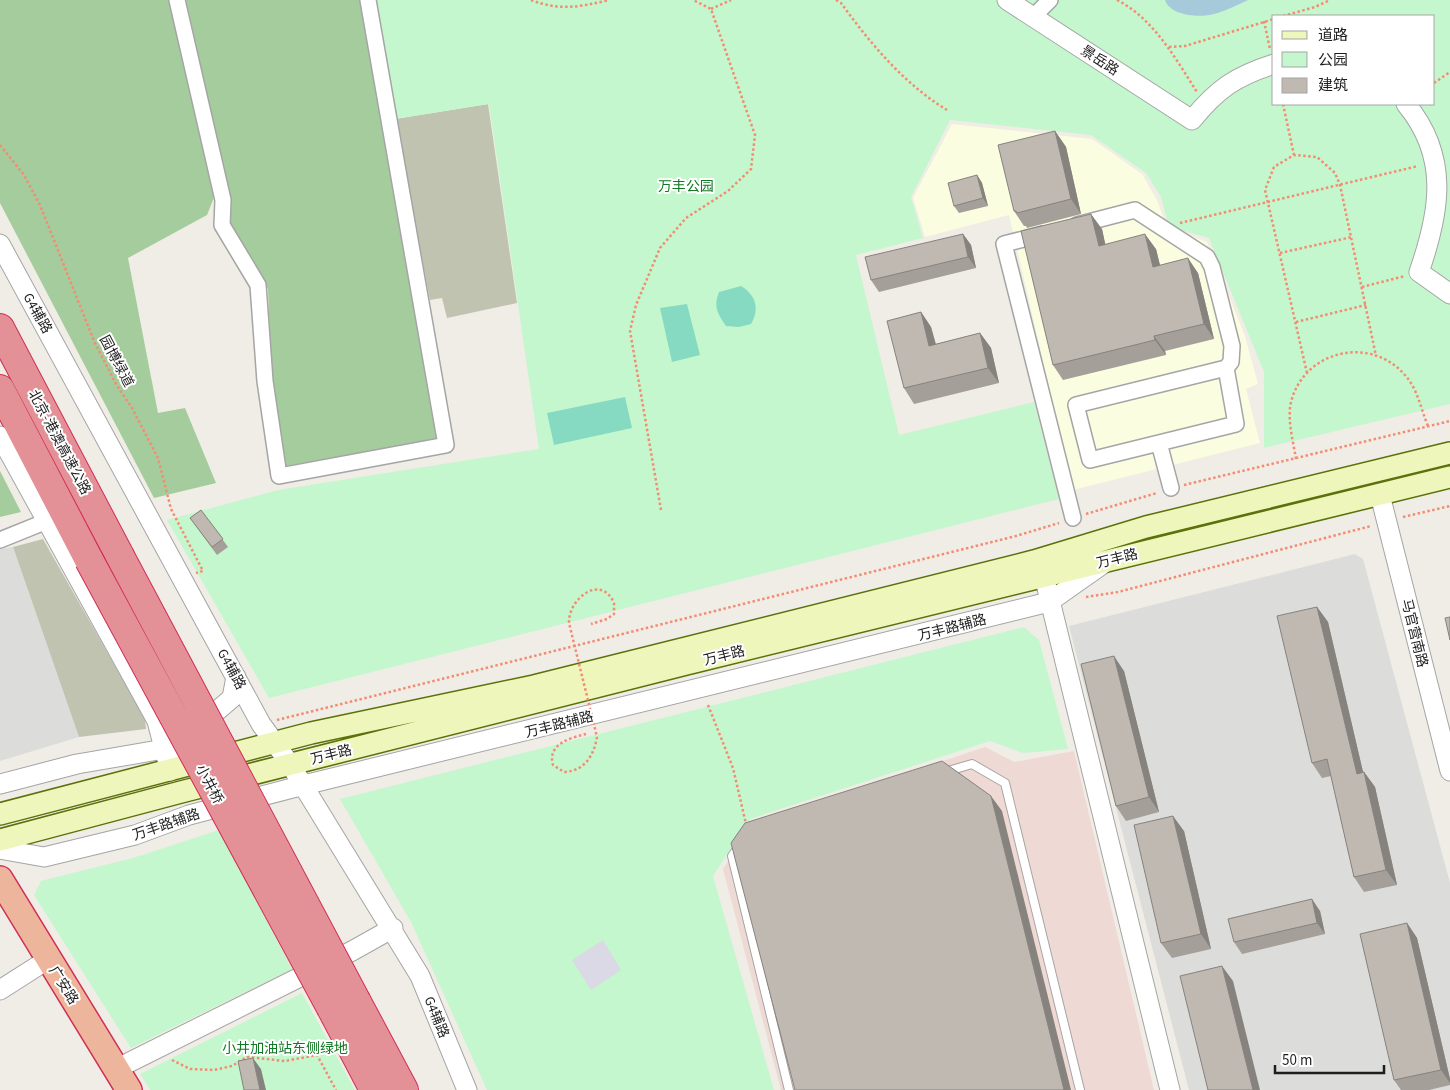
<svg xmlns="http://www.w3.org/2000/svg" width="1450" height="1090" viewBox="0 0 1450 1090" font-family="'Source Sans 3','Noto Sans SC',sans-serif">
<rect width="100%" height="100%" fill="#efede5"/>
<path fill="#dcdcdb" d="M13 547 79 737 0 761V549Z
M1355 554 1363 559 1450 883V1090H1189L1069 626Z"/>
<path fill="#efd9d5" d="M985 747 1014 762 1074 751 1154 1090H781L723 869 751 825Z"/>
<path fill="#fafddf" d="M952 124 1092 139 1142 174 1157 200 1167 227 1207 242 1245 336 1258 384 1246 389 1260 443 1073 490 1009 215 925 237 913 198Z"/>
<path fill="#c1c3b1" d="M488 104 517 303 447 318 442 298 430 300 395 119Z
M43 539 145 719 146 729 79 737 13 547Z"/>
<path fill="#a5cc9c" d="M0 0H171L215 195 207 215 128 258 158 413 185 408 216 483 154 498 0 203Z
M186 0H361L437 439 285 466 272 384 268 289 230 224 229 193Z
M0 471 21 512 0 517Z"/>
<path fill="#c4f7cd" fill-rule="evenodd" d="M374 0H1450V404L1264 448V372L1209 238 1169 227 1161 197 1146 173 1091 135 950 120 911 197 923 238 856 255 899 435 1034 402 1059 499 269 698 167 520 278 490 539 449 489 104 395 119ZM1274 16H1434V104H1274Z
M1024 627 1039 640 1068 749 1023 753 990 741 750 819 713 876 774 1090H487L412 924 340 799Z
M219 830 292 969 131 1048 34 895 41 881 133 858Z
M302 993 355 1090H150L140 1074Z"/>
<path fill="#87dac2" d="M741 286C756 295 760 309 751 324L739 327 726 326C718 314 713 307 719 292Z
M687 304 700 355 672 362 660 308Z
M625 397 632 428 554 445 547 413Z"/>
<path fill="#dad9e5" d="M603 940 621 970 591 990 572 960Z"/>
<path fill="#a7cada" d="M1165 0H1248C1237 5 1226 11 1214 14 1200 18 1170 16 1165 0Z"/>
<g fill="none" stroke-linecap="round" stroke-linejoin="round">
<defs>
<path id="service" d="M945 772 972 764 1005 783 1080 1090
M739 846 732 856 789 1090"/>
<path id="minor" d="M177 0 223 200 222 225 258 285 265 381 279 476 446 445 368 0
M1033 17 1050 0
M1077 225 1135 210 1207 257 1212 267 1232 346 1231 362 1226 368 1076 405 1090 460 1236 424 1226 368
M1043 234 1004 244 1073 518
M1159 443 1171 488
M0 540 47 521"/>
<path id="tertiary" d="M1007 0 1192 120C1217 89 1236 76 1274 64
M1406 104C1450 157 1440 212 1419 272L1450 294
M0 244 261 724 290 764 420 976 467 1090
M0 436 157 721 170 771
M1380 495 1450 771
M1044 576 1170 1090
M193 718 218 710 232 698 236 677
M0 784 77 764 164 749 175 755
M0 849 44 857 135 835 189 815 304 785 1049 602 1103 564
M0 990 47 960
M116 1069 352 951 393 928"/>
<path id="secondary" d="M0 814 311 733 534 686 1034 561 1146 527 1450 453
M0 840 181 792 686 664 1450 477"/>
<path id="trunk" d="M0 879 129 1090"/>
<path id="motorway" d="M0 328 120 556
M0 389 89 560
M357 1002 404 1090
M331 1008 374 1090"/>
</defs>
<use href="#service" stroke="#a5a5a5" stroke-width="10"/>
<use href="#minor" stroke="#a5a5a5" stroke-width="18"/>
<use href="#tertiary" stroke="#a5a5a5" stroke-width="21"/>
<use href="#secondary" stroke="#5b710a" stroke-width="24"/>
<use href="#trunk" stroke="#d22d55" stroke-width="28"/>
<use href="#motorway" stroke="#d22d55" stroke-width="30"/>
<path stroke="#f38c72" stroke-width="2.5" stroke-dasharray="2.5 2.5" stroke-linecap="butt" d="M531 0C559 11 580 7 609 0
M836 0 841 3C870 43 904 84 947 110
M1117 0C1154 19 1175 58 1197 92
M711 9 731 0
M1283 16 1315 7 1330 0
M1264 21 1270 49
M1169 47 1185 46 1274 19
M1434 83 1450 72
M1283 104 1294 155
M0 145 24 175 40 205 94 341 116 384 132 408 158 458 171 509 203 571 196 573
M1180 223 1418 166
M1280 253 1352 237
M1362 287 1405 276
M1296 322 1366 305
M1307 373 1265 190 1274 167 1294 155 1317 157 1335 173 1340 185 1376 356
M1296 459C1293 440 1287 420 1291 402 1304 351 1369 335 1404 374 1418 389 1420 407 1428 426
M1184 485 1450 421
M661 510 630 331 636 305 660 248 686 218 728 191 751 169 755 135 711 9 693 0
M1086 514 1157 493
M1403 517 1450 506
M1086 597 1118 592 1371 526
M708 705 733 768 746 824
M277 720 1016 536 1059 523
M172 1060 190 1069 214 1070 232 1066 247 1057 285 1061 317 1055 336 1090"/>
<use href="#service" stroke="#fff" stroke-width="8"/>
<use href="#minor" stroke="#fff" stroke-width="15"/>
<use href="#tertiary" stroke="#fff" stroke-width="19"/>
<use href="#secondary" stroke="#eef6bb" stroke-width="21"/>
<use href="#trunk" stroke="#edb69c" stroke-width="25"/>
<use href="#motorway" stroke="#e39097" stroke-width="28"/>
<defs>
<path id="motorway-bridge" d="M120 556 357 1002
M89 560 331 1008"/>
</defs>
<use href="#motorway-bridge" stroke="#d22d55" stroke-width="30" stroke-linecap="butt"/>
<path stroke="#f38c72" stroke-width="2.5" stroke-dasharray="2.5 2.5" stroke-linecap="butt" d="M586 734C570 738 547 744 553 765L564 772C585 771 594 755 597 737L569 623C568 599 601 573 614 603V614L607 619 591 624"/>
<use href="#motorway-bridge" stroke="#e39097" stroke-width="28"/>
</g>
<path fill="#a49f99" d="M1055 131 1066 147 1081 214 1027 228 1026 226H1024L1014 211Z
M977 175 982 183 988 206 959 213 954 206Z
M1102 229 1105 244 1156 249 1160 265 1198 273 1214 339 1165 351 1166 355 1063 380 1053 365Z
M963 234 971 245 976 268 879 292 871 280Z
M921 312 931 327 936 344 980 333 991 348 999 383 914 404 904 388Z
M201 510 228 547 217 555 190 518Z
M1317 607 1328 622 1363 772H1364L1375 787 1397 885 1364 892 1354 877 1331 776 1322 778 1312 763Z
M1124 671 1159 812 1126 821 1116 806Z
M1184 831 1211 949 1172 958 1161 943Z
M1320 911 1325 934 1242 954 1234 942Z
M1407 923 1417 938 1450 1079V1085L1429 1090H1401L1394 1080Z"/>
<path fill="#86827d" d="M1055 131 1066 147 1081 214 1071 199Z
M977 175 982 183 988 206 983 198Z
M1091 214 1102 229 1109 261 1099 246Z
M963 234 971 245 976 268 968 257Z
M1145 234 1156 249 1164 282 1153 267Z
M1188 258 1198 273 1214 339 1204 324Z
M921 312 931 327 940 361 929 346Z
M980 333 991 348 999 383 988 368Z
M1154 336 1165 351 1166 355 1155 340Z
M1317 607 1328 622 1367 789 1357 774Z
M1114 656 1124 671 1159 812 1149 797Z
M1364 772 1375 787 1397 885 1386 870Z
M991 796 1002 811 1071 1090H1064Z
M1173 816 1184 831 1211 949 1201 934Z
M1312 899 1320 911 1325 934 1317 923Z
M1407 923 1417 938 1450 1079V1083L1441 1070Z
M1222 966 1233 981 1260 1090H1253Z
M253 1058 261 1069 266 1090H260Z"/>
<path fill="#bfb9b2" stroke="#86827d" d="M1055 131 1071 199 1017 213 1016 211H1014L998 145Z
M977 175 983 198 954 206 948 183Z
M1091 214 1099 246 1145 234 1153 267 1188 258 1204 324 1154 336 1155 340 1053 365 1021 231Z
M963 234 968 257 871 280 865 257Z
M921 312 929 346 980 333 988 368 904 388 887 321Z
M201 510 223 539 212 547 190 518Z
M1317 607 1357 774 1364 772 1386 870 1354 877 1327 759 1312 763 1277 616Z
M1450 617V640L1445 618Z
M1114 656 1149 797 1116 806 1081 664Z
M942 761 991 796 1064 1090H795L731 843 745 823Z
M1173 816 1201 934 1161 943 1134 825Z
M1312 899 1317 923 1234 942 1228 919Z
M1407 923 1441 1070 1394 1080 1360 934Z
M1222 966 1253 1090H1208L1180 976Z
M253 1058 260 1090H244L238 1061Z"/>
<g text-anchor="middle" stroke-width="4" stroke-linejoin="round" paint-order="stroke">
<g font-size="14" fill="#1e1e1e" stroke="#fff">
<text transform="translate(1100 60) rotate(33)" y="5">景岳路</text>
<text transform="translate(38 313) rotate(61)" y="5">G4辅路</text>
<text transform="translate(117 361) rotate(62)" y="5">园博绿道</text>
<text transform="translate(60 442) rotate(62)" y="5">北京-港澳高速公路</text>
<text transform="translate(1117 558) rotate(-14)" y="5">万丰路</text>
<text transform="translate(952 627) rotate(-14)" y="5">万丰路辅路</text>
<text transform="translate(1415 633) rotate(76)" y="5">马官营南路</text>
<text transform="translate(724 655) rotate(-14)" y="5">万丰路</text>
<text transform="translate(232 669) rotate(62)" y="5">G4辅路</text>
<text transform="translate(559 724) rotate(-14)" y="5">万丰路辅路</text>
<text transform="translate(331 754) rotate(-14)" y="5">万丰路</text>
<text transform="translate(210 784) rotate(62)" y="5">小井桥</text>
<text transform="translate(166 824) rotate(-19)" y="5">万丰路辅路</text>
<text transform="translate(64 985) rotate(58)" y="5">广安路</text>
<text transform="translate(437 1017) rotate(68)" y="5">G4辅路</text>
</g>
<g font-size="14" fill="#117824" stroke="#fff">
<text x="686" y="191">万丰公园</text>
<text x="285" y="1053">小井加油站东侧绿地</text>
</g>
</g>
<rect x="1272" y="15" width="162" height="90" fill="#ffffff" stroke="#a5a5a5"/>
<rect x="1282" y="31" width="25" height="8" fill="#eef6bb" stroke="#a5a5a5"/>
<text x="1318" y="40" font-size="15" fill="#1e1e1e">道路</text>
<rect x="1282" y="52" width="25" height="15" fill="#c4f7cd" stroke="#a5a5a5"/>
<text x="1318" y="65" font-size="15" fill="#1e1e1e">公园</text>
<rect x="1282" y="78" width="25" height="15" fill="#bfb9b2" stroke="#a5a5a5"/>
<text x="1318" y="90" font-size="15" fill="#1e1e1e">建筑</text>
<path d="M1275 1065v8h109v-8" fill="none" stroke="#1e1e1e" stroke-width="2.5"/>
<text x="1282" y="1065" font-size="15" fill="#1e1e1e" stroke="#ffffff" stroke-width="4" paint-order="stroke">50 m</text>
</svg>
